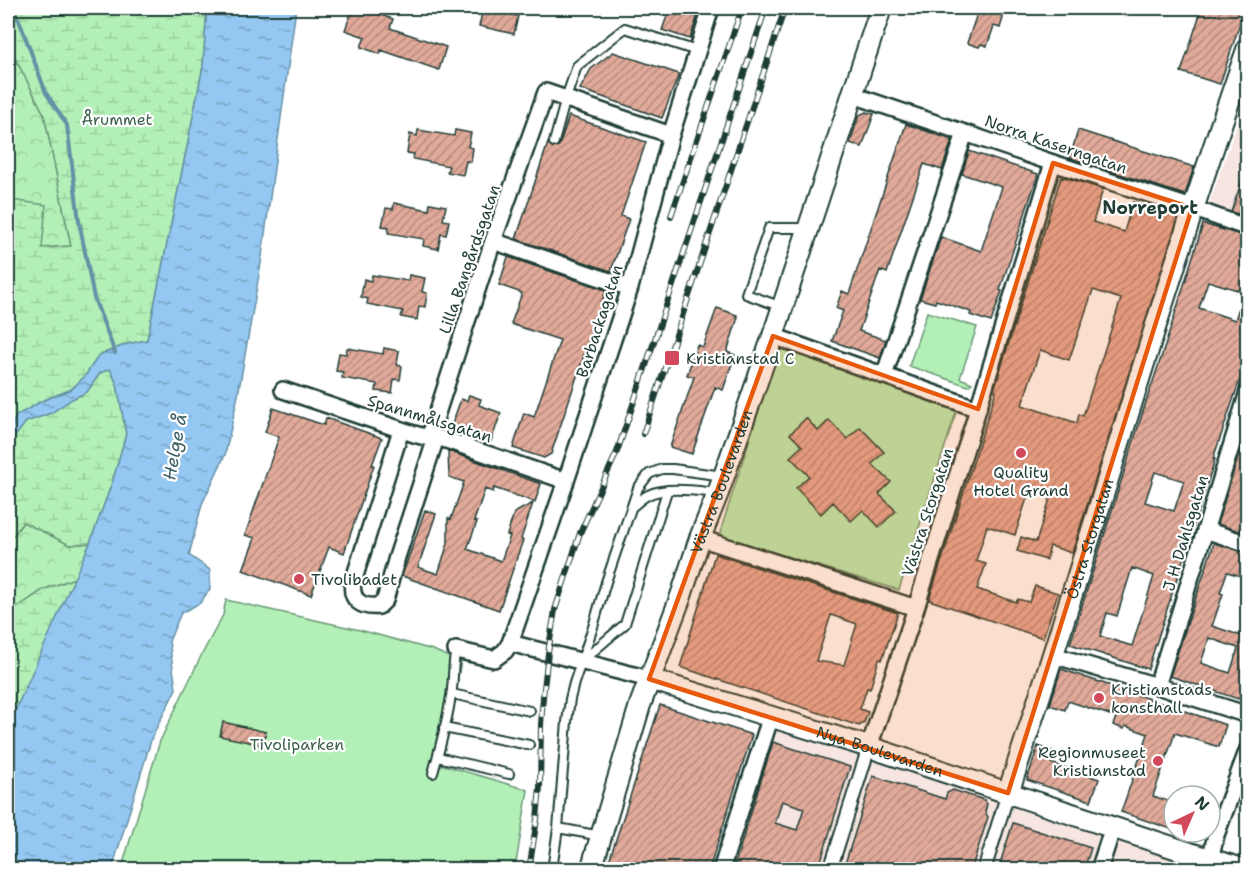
<svg xmlns="http://www.w3.org/2000/svg" width="1255" height="877" viewBox="0 0 1255 877" font-family="'Shantell Sans',sans-serif">
<defs>
<pattern id="forest-crowns" width="20" height="18" patternUnits="userSpaceOnUse" patternTransform="scale(1.5)"><rect width="20" height="18" fill="#b3f0b7"/><path d="M2 6a3 3 0 1 1 6 0M12 15a3 3 0 1 1 6 0" fill="none" stroke="#9acf9e"/></pattern>
<pattern id="wetland-marsh" width="20" height="14" patternUnits="userSpaceOnUse" patternTransform="scale(1.5)"><rect width="20" height="14" fill="#b3f0b7"/><path d="M1 5h8M5 5V1M11 12h8M15 12V8" fill="none" stroke="#9acf9e"/></pattern>
<pattern id="water-ripples" width="26" height="14" patternUnits="userSpaceOnUse" patternTransform="scale(1.5)"><rect width="26" height="14" fill="#94c7f1"/><path d="M2 4q2-2 4 0t4 0M15 11q2-2 4 0t4 0" fill="none" stroke="#78a3c4"/></pattern>
<pattern id="building-hatch" width="6" height="6" patternUnits="userSpaceOnUse" patternTransform="scale(1.5)"><rect width="6" height="6" fill="#e1a99a"/><path d="M-1 1l2-2M0 6l6-6M5 7l2-2" fill="none" stroke="#b68b7e"/></pattern>
</defs>
<rect width="100%" height="100%" fill="#fff"/>
<filter id="ink" filterUnits="userSpaceOnUse"><feTurbulence type="fractalNoise" baseFrequency=".0167" numOctaves="2"/><feDisplacementMap in="SourceGraphic" scale="12" xChannelSelector="R" yChannelSelector="G"/><feConvolveMatrix kernelMatrix="1 2 1 2 8 2 1 2 1" color-interpolation-filters="sRGB"/></filter>
<g filter="url(#ink)">
<path fill="#f6e5e1" d="M1247 96V217L1209 204Z
M767 727 1211 869 722 870Z"/>
<path fill="#b3f0b7" stroke="#699676" stroke-width="1.5" d="M927 312 977 327 960 378 972 383 968 386 909 366Z
M788 349 958 406 899 590 728 539 721 534 722 526 777 354 781 350Z
M226 600 360 630 433 650 461 662 440 764 528 790 515 869 121 870 160 741 201 656 223 615Z"/>
<path fill="url(#forest-crowns)" stroke="#699676" stroke-width="1.5" d="M8 44 44 114 71 246 42 248 12 200 8 204Z
M23 522 70 545 90 543 75 578 43 590 8 614V534L14 535Z"/>
<path fill="url(#wetland-marsh)" stroke="#699676" stroke-width="1.5" d="M8 8H207L203 66 187 147 147 340 127 344 99 355 85 376 72 389 42 401 16 416 8 436V204L11 200 46 205 42 248 71 246 44 114 8 44Z
M110 369 117 384 126 434 113 480 90 543 70 545 23 522 14 535 8 534V452L13 439 26 422 51 413 72 399 87 392 100 373Z
M75 578 8 727V614L43 590Z"/>
<path fill="url(#water-ripples)" stroke="#6590a5" stroke-width="1.5" d="M207 8H296L261 263 238 395 225 455 202 504 189 555 210 570V589L200 603 181 613 169 641 176 689 152 737 112 869H8V727L90 543 113 480 126 434 117 384 110 369 100 373 87 392 72 399 51 413 26 422 13 439 8 452V436L16 416 42 401 72 389 85 376 99 355 127 344 147 340 187 147 203 66Z"/>
<g fill="none" stroke-linecap="round" stroke-linejoin="round">
<path stroke="#6590a5" stroke-width="4" d="M12 8 19 20 46 93 67 125 79 221 94 298 115 353"/>
</g>
<path fill="url(#building-hatch)" stroke="#1f3d34" stroke-width="1.5" fill-rule="evenodd" d="M353 8 372 14V12L393 19 390 28 446 47 439 70 381 50 380 54 361 47 365 37 345 30Z
M670 8H700L690 39 662 30Z
M979 8H1006L1000 28 994 26 987 46 981 44 979 47 967 43Z
M1202 8H1245L1220 84 1181 72Z
M483 9 518 16 514 34 479 26Z
M613 52 679 74 662 118 580 89 591 69Z
M866 112 874 114 862 147 850 143 859 115Z
M569 116 646 142 621 216 629 219 611 271 516 239 548 143 553 148 559 146Z
M906 124 952 140 942 170 924 164 887 273 880 270 859 331 886 340 880 358 832 341 843 311 836 308 842 291 849 294Z
M418 130 454 136 455 130 471 133 468 147 473 148 471 162 466 161 463 175 447 172 449 166 413 159 414 154 407 153 410 134 417 136Z
M1078 130 1194 167 1185 195 1070 158Z
M969 151 1038 174 1000 290 1002 291 991 322 970 315 971 312 936 300 935 303 920 299 941 237 981 251 1002 187 962 174Z
M1246 169H1248V217L1231 212Z
M1061 177 1063 178 1064 177 1103 189 1093 222 1124 232 1133 202 1175 216 1178 218 1072 553 1050 546 1046 560 1017 551 1021 537 1036 542 1052 493 1031 486 1015 535 987 526 976 561 986 564 977 589 1016 602 1018 599 1029 602 1035 586 1058 593 1043 638 929 600 996 391 994 390ZM1093 290 1121 299 1083 416 1079 414 1077 423 1022 405 1040 350 1069 360Z
M394 203 429 210 430 203 446 206 443 220 449 221 446 235 441 234 438 249 423 246 424 239 388 233 389 227 382 226 386 208 393 209Z
M1203 224 1248 237V356L1213 459H1215L1148 669 1070 644 1145 405 1165 346ZM1208 281 1244 292 1235 320 1199 308ZM1155 472 1184 481 1174 511 1145 502ZM1132 568 1154 576 1132 646 1100 636 1107 613 1117 616Z
M508 257 606 290 551 454 544 458 513 448 524 413 534 417 560 340 511 324 522 293 499 285Z
M372 275 408 281 409 275 425 278 422 292 427 293 425 307 419 306 417 320 401 317 403 311 367 304 368 299 361 297 364 279 371 281Z
M717 308 737 315 736 316 738 317 727 352 735 355 723 390 715 387 692 454 670 447 694 377 687 375 697 345 703 347Z
M347 348 383 354 384 348 399 351 397 365 402 366 400 380 394 379 392 393 376 391 377 384 342 378 343 372 336 371 339 353 346 354Z
M469 395 481 399 479 405 501 413 491 441 451 427 461 399 467 401Z
M273 408 324 425 326 418 382 438 372 465H374L344 553 329 547 311 595 243 570 255 538 245 535 279 437 265 432Z
M806 418 818 431 829 420 847 439 860 427 884 452 872 464 891 482 879 494 896 511 879 527 863 510 851 521 833 502 821 514 796 488 809 476 790 457 802 446 790 434Z
M1245 435H1248V534L1217 524Z
M448 451 541 484 535 502 494 488 493 492 485 489 474 521 477 522 467 549 501 561 510 536 507 535 514 513 533 503 521 539 523 540 499 610 402 576 425 510 436 514 418 567 438 574 448 543V518L451 519 464 482 449 477Z
M1214 543 1248 553V578L1227 572 1220 593 1223 594 1212 626 1242 636 1245 626H1248V686L1245 695 1238 699 1170 676ZM1209 638 1238 648 1230 673 1201 663Z
M715 554 898 613 882 660 879 659 870 689 867 688 860 709 868 712 864 723 859 726 680 667ZM831 615 857 624 844 665 816 661Z
M1061 669 1226 725 1219 747 1175 733 1153 796 1174 803V830L1121 812 1148 734 1125 726 1124 729 1113 725 1116 717 1068 701 1065 710 1050 705Z
M660 705 752 735 709 870H655L634 863 632 870H606Z
M223 722 266 732 263 745 220 736Z
M773 742 850 767 818 870H733ZM782 801 804 808 797 830 775 823Z
M1038 746 1055 752 1051 763 1099 779 1091 801 1027 780Z
M873 776 945 799 947 793 953 790 984 800 987 804 985 812 988 817 971 870H843Z
M1013 823 1091 848 1084 870H1044L1028 864 1026 870H998Z"/>
<g fill="none" stroke-linecap="round" stroke-linejoin="round">
<defs>
<path id="service" d="M554 142 566 98 577 66 625 28 697 51
M782 307 746 294 769 228H807
M632 507C637 503 642 498 648 495 666 486 697 491 717 493
M582 661 625 624 667 491
M452 694 530 711
M444 728 529 745
M438 757 509 774
M433 773C440 748 447 722 451 696 454 681 452 665 456 650
M558 828 601 836
M552 870 558 828 567 722 570 699 574 683 593 627 606 582 638 488 649 474 662 469H673L723 476"/>
<path id="pedestrian" d="M830 870 869 747
M984 870 1008 793"/>
<path id="minor" d="M853 95 1053 163 1192 208 1248 228
M493 241 630 288
M773 336 978 409
M884 376 965 133
M283 390 414 434 429 438 443 439 566 481
M401 430 353 582C350 600 361 608 379 606L385 600 397 557 436 438
M429 438 493 241 546 92 671 135
M1205 530 1248 544
M700 538 916 608
M510 643 649 679
M456 650 494 659 505 651 510 643 566 481 630 288 671 135 711 8
M1053 655 1157 686 1248 715
M1157 686 1248 392
M869 747 916 608 978 409 1053 163
M1210 859 1216 835 1248 749
M721 870 771 716
M1099 870 1113 827"/>
<g id="tertiary">
<path id="s1" d="M649 679 869 747 1190 853 1246 870"/>
<path id="s2" d="M1008 793C1091 545 1161 293 1248 47"/>
<path id="s3" d="M591 870 640 705 681 596 700 538 718 493 773 336 881 8"/>
</g>
</defs>
<use href="#service" stroke="#1f3d34" stroke-width="12"/>
<use href="#pedestrian" stroke="#1f3d34" stroke-width="16"/>
<use href="#minor" stroke="#1f3d34" stroke-width="20"/>
<use href="#tertiary" stroke="#1f3d34" stroke-width="24"/>
<use href="#service" stroke="#fff" stroke-width="8"/>
<use href="#pedestrian" stroke="#fff" stroke-width="12"/>
<use href="#minor" stroke="#fff" stroke-width="15"/>
<use href="#tertiary" stroke="#fff" stroke-width="20"/>
<defs>
<path id="rail" d="M671 216 742 8
M643 434 785 8
M529 870 537 819 540 787 541 725 543 697 548 653 555 610 580 533 617 452 766 8"/>
</defs>
<use href="#rail" stroke="#1f3d34" stroke-width="6"/>
<use href="#rail" stroke="#fff" stroke-width="4" stroke-dasharray="11" stroke-linecap="butt"/>
</g>
</g>
<path fill="#e8590c" fill-opacity="0.2" stroke="#e8590c" stroke-width="4.5" stroke-linejoin="round" d="M1053 163 1192 208 1008 793 649 679 773 336 978 409Z"/>
<g fill="#d1495b" stroke="#fff" stroke-width="2">
<rect x="664" y="350" width="16" height="16" rx="3"/>
<circle cx="1021" cy="453" r="6"/>
<circle cx="299" cy="579" r="6"/>
<circle cx="1099" cy="698" r="6"/>
<circle cx="1158" cy="761" r="6"/>
</g>
<g text-anchor="middle" stroke-width="4.5" stroke-linejoin="round" paint-order="stroke">
<g font-size="16" fill="#3d614e" stroke="#fff">
<text x="117" y="125">Årummet</text>
<text x="297" y="750">Tivoliparken</text>
</g>
<g font-size="16" fill="#1f3d34" stroke="#fff">
<text transform="translate(1056 144) rotate(19)" y="6">Norra Kaserngatan</text>
<text transform="translate(469 259) rotate(-71)" y="6">Lilla Bangårdsgatan</text>
<text transform="translate(599 321) rotate(-72)" y="6">Barbackagatan</text>
<text transform="translate(430 418) rotate(17)" y="6">Spannmålsgatan</text>
<text dy="6" stroke="none"><textPath href="#s3" startOffset="410">Västra Boulevarden</textPath></text>
<text transform="translate(927 512) rotate(-72)" y="6">Västra Storgatan</text>
<text transform="translate(1185 533) rotate(-73)" y="6">J H Dahlsgatan</text>
<text dy="6" stroke="none"><textPath href="#s2" startOffset="267">Östra Storgatan</textPath></text>
<text dy="6" stroke="none"><textPath href="#s1" startOffset="242">Nya Boulevarden</textPath></text>
</g>
<g font-size="16" fill="#1f3d34" stroke="#fff" text-anchor="start">
<text x="686" y="364">Kristianstad C</text>
<text x="1021" y="478" text-anchor="middle">Quality<tspan x="1021" dy="18">Hotel Grand</tspan></text>
<text x="311" y="585">Tivolibadet</text>
<text x="1111" y="695">Kristianstads<tspan x="1111" dy="18">konsthall</tspan></text>
<text x="1146" y="758" text-anchor="end">Regionmuseet<tspan x="1146" dy="18">Kristianstad</tspan></text>
</g>
<g font-size="18" font-weight="bold" fill="#1f3d34" stroke="#fff">
<text x="1150" y="214">Norreport</text>
</g>
<g font-size="18" font-style="italic" fill="#3c6063" stroke="#fff">
<text transform="translate(175 447) rotate(-80)" y="6">Helge å</text>
</g>
</g>
<rect width="1255" height="877" fill="none" stroke="#fff" stroke-width="30"/>
<rect x="15" y="15" width="1225" height="847" fill="none" stroke="#1f3d34" stroke-width="2" filter="url(#ink)"/>
<g transform="translate(1192 814) rotate(44)"><circle r="28" fill="#ffffff" stroke="#a5b1ae" stroke-width="1.5"/>
<path d="M0-4.5L10 22L0 15L-10 22Z" fill="#d1495b"/>
<text y="-9" font-size="16" font-weight="bold" text-anchor="middle" fill="#1f3d34">N</text>
</g>
</svg>
